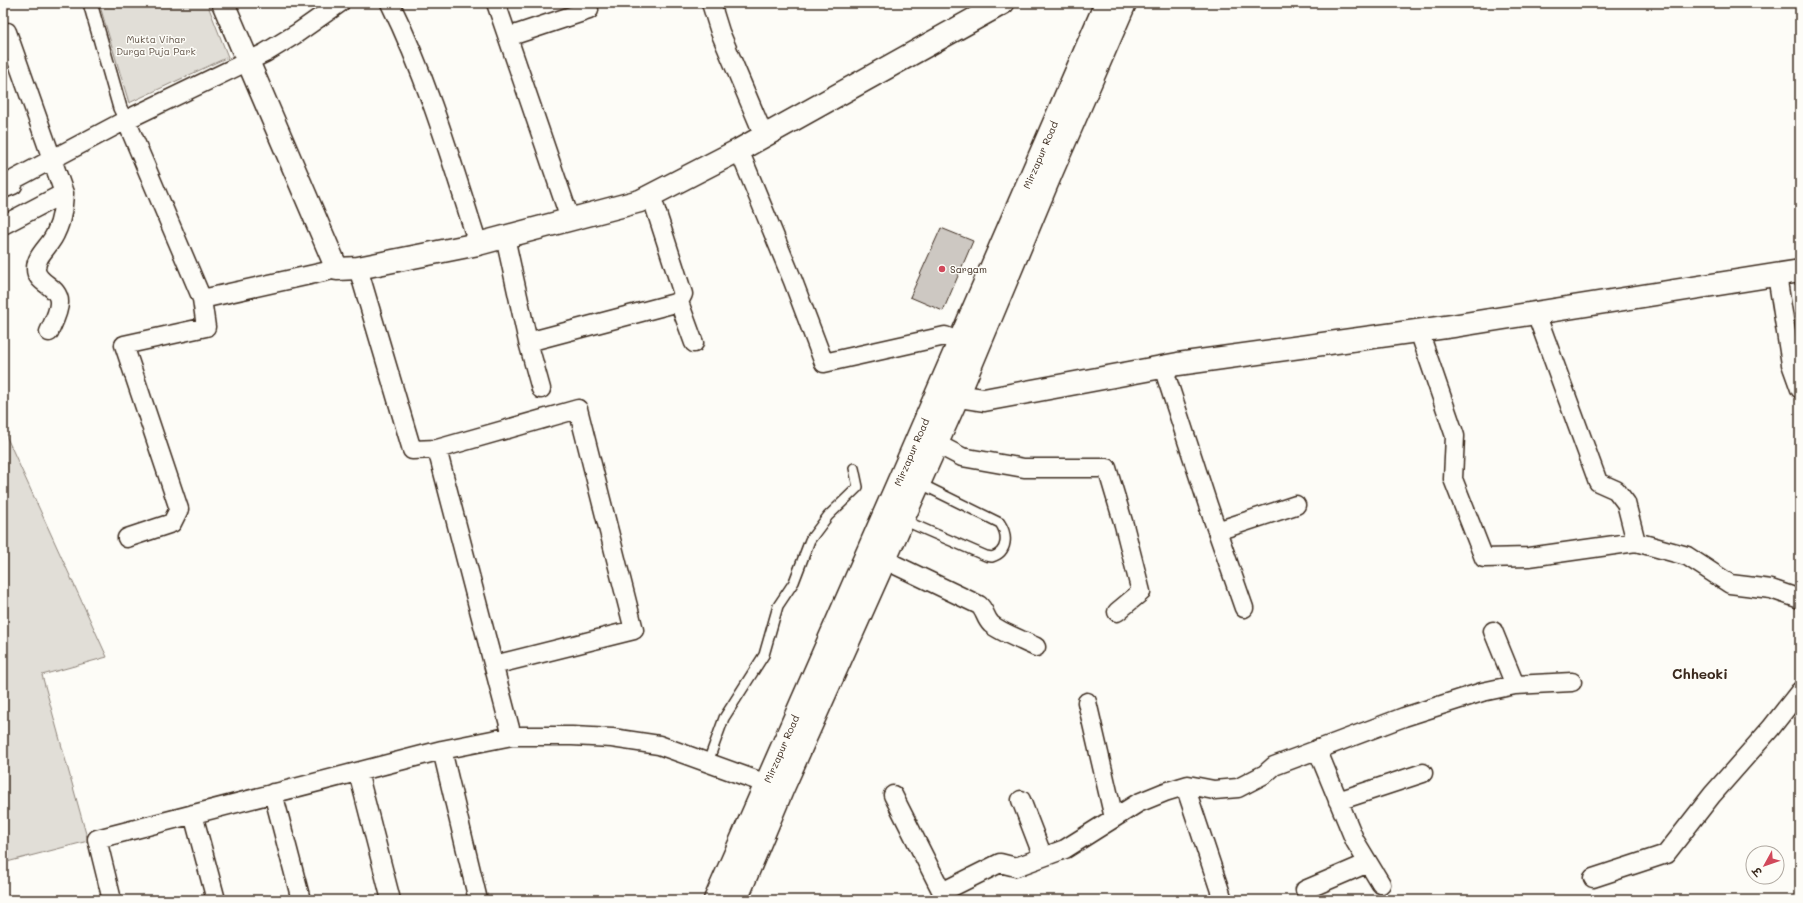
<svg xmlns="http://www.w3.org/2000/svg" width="1803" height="903" viewBox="0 0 1803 903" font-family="Mali,'Playpen Sans Deva',sans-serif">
<rect width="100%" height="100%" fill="#fdfcf7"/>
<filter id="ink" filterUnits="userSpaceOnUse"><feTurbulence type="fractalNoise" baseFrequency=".025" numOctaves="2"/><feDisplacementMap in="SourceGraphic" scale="8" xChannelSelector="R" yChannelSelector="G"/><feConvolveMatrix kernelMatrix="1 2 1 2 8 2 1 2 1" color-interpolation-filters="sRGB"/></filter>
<g filter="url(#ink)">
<path fill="#e1ded7" stroke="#8e847a" d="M99 3H207L228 57 129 103Z
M3 429 107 657 42 675 88 841 3 863Z"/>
<path fill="#cdc8c2" stroke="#3b2a1e" d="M941 228 973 241 943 311 910 297Z"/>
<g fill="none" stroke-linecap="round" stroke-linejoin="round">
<defs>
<path id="service" d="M903 520 986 556 992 557C1008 552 1008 535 1000 523L919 483
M708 762 724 718 764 655 778 606 794 582 810 540 828 516 858 487 854 468"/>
<path id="pedestrian" d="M90 3 120 108 126 120"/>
<path id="minor" d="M390 3C428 80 452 163 478 244
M496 3 570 219
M711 3 720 32 764 136
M3 32H7L64 193C63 207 62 220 56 232 51 246 36 254 36 269 36 284 60 286 59 303 59 312 53 323 49 332
M508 37 589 10
M126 120 202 299 206 327 124 345 179 509 172 523 127 538
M739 150 793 281 824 363 945 336 971 346
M3 189 13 185 15 179 126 120 265 53 296 34 340 3
M3 225 64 193
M505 237 528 342 679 302 683 294 651 195
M358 268 412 450 437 449 578 409 634 630 494 665
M1777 275 1791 364 1800 389
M202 299 337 269
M679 302 694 343
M1536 313 1598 482 1616 490 1626 503 1636 542
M1419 331 1455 436 1453 479 1484 558 1529 557 1636 542 1687 556 1730 584 1771 589 1800 599
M528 342 541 389
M1163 367 1208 505 1244 608
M937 444 962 457 1024 468H1107L1124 525 1141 592 1117 612
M437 449 512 736
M1217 531 1296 505
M885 560 979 605C985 610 985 618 991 624 1000 632 1024 641 1036 647
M1493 631 1515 685
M1087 702 1114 818
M1317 749 1355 841 1381 884
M442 750 478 900
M358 772 391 900
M1185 786 1223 900
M273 793 301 900
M893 795 946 900
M1021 800 1043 857
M1338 801 1423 773
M193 814 216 900
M1593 878 1666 854 1712 795 1771 728 1800 691
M1305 890 1368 863
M942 892 1000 863 1016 867 1065 849 1138 803 1165 792 1188 785 1214 790 1238 788 1265 774 1274 766 1404 717 1482 692 1515 685 1572 682
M112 900 97 839 442 750 512 736H572L612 738 659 745 778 788"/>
<path id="tertiary" d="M223 3 337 269 358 268 478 244 640 201 739 150 1003 3
M958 396 984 400 1178 364 1453 326 1800 271"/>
<g id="trunk">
<path id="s1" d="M715 900 911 453 1106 3"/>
<path d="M736 900 782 790 958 396 1052 171 1125 3"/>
</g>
</defs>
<use href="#service" stroke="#3b2a1e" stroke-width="12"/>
<use href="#pedestrian" stroke="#3b2a1e" stroke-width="16"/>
<use href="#minor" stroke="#3b2a1e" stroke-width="21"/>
<use href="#tertiary" stroke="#3b2a1e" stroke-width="25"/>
<use href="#trunk" stroke="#3b2a1e" stroke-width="25"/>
<use href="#service" stroke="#fdfcf7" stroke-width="9"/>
<use href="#pedestrian" stroke="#fdfcf7" stroke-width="13"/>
<use href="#minor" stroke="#fdfcf7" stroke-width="18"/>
<use href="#tertiary" stroke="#fdfcf7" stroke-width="22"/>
<use href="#trunk" stroke="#fdfcf7" stroke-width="22"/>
</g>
</g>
<circle fill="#d1495b" stroke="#fdfcf7" stroke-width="1.5" cx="942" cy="269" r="4"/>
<g text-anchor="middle" stroke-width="3" stroke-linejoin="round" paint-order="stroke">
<g font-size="10" fill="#64574c" stroke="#fdfcf7">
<text x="156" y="43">Mukta Vihar<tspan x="156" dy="12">Durga Puja Park</tspan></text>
</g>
<g font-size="10" fill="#3b2a1e" stroke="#fdfcf7">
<text dy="4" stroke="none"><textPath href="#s1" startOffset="813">Mirzapur Road</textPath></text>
<text dy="4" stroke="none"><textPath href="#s1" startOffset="489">Mirzapur Road</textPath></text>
<text dy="4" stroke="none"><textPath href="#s1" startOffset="165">Mirzapur Road</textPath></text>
</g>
<g font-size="10" fill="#3b2a1e" stroke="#fdfcf7" text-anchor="start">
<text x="950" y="273">Sargam</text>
</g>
<g font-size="14" font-weight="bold" fill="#3b2a1e" stroke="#fdfcf7">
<text x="1700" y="679">Chheoki</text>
</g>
</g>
<rect width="1803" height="903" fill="none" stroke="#fdfcf7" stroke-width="16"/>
<rect x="8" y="8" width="1787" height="887" fill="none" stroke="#3b2a1e" stroke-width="1.5" filter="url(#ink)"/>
<g transform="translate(1765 865) rotate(230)"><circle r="19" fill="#fdfcf7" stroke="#afa8a0"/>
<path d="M0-3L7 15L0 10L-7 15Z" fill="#d1495b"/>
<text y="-6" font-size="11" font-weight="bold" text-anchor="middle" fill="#3b2a1e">उ</text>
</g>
</svg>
